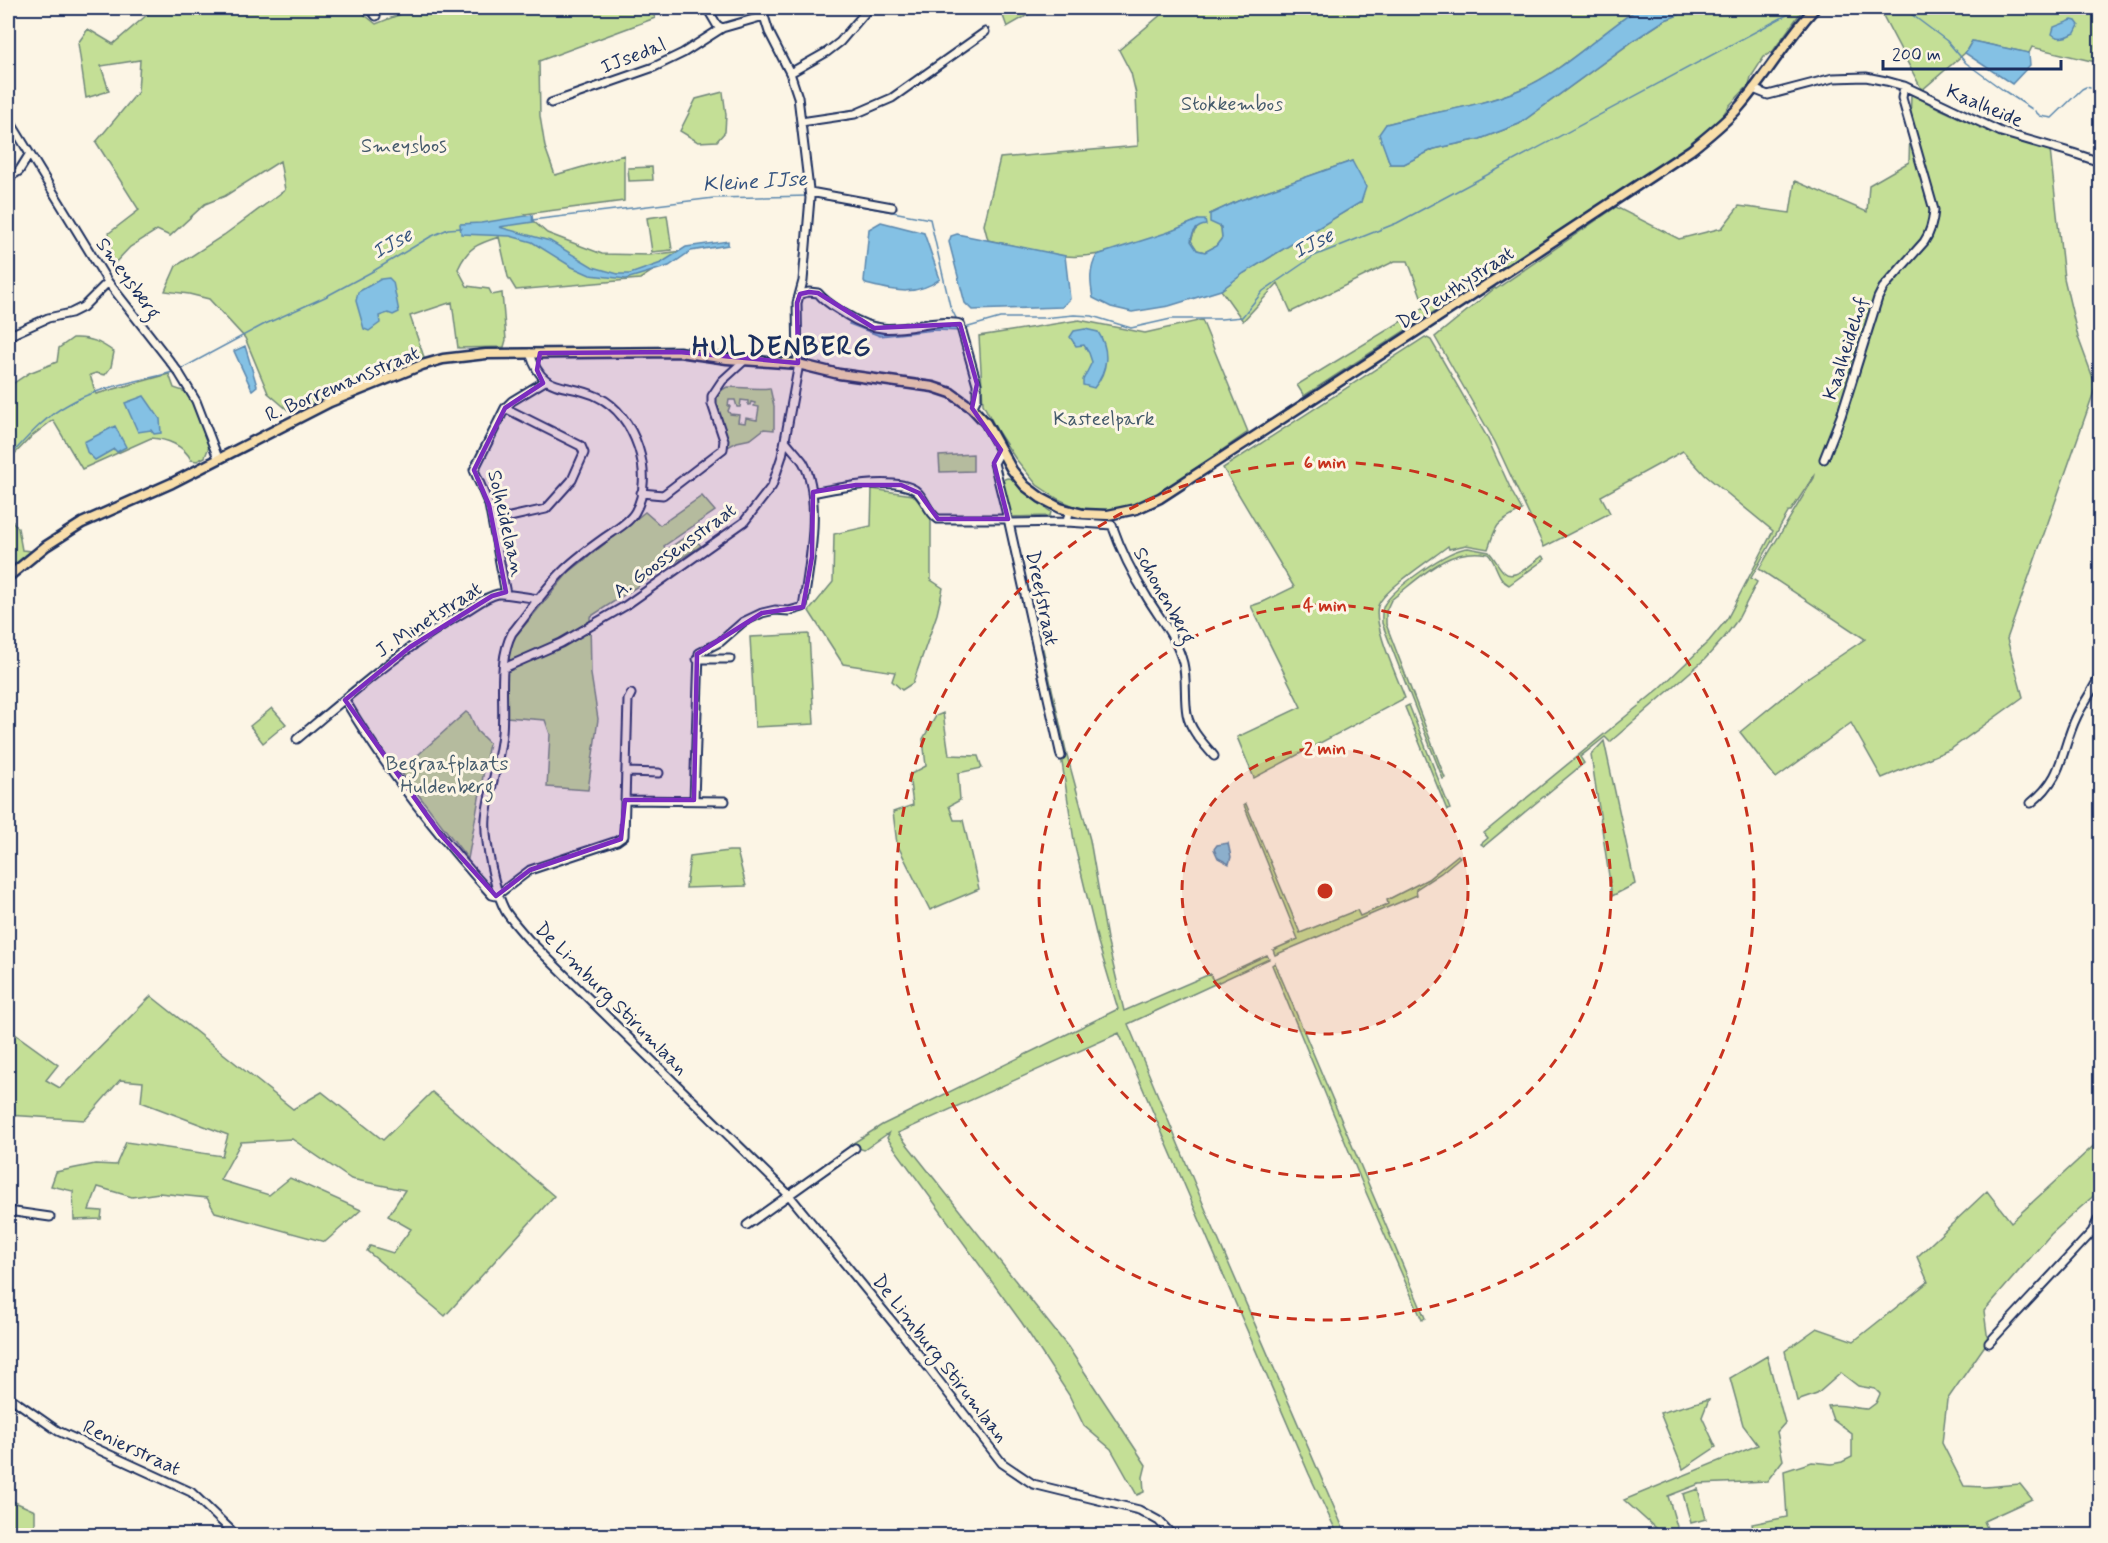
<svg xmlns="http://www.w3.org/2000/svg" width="2108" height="1543" viewBox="0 0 2108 1543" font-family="Mynerve,sans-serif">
<rect width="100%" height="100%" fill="#fcf5e5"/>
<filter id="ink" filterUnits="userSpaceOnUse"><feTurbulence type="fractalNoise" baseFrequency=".0167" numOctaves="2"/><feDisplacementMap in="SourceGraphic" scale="12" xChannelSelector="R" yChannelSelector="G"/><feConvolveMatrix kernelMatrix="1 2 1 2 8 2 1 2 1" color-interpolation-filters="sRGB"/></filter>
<g filter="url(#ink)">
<path fill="#c4df96" stroke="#70877a" stroke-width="1.5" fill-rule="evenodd" d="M155 8H356L376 24 416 8H651L655 18 539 61 540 116 545 147 555 175 624 155V201L525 214 547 233 602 254 649 255 683 251 640 279 516 290 508 277 499 237C477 244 468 247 458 269L467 286 489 289 492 295 502 293 506 340 504 347 458 348 452 302 410 316 424 357 290 412 268 393 245 338 209 299 189 294 165 291 176 266 224 235 285 190 280 161 225 196 205 204 170 236 157 230 130 247 113 265 109 233 139 210 96 142 138 92 140 60 101 66 109 91 86 98 78 43 88 29 113 44Z
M1017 8H1040L1007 27 1003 16Z
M1169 8H1639C1602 33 1560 73 1519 90 1476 108 1430 112 1386 124V152L1390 164H1404L1434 149 1480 139 1519 124 1636 39 1665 20 1697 8H1804L1773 51 1764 57 1751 77 1749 85 1729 106 1719 121 1682 151 1304 396 1297 385 1425 307 1408 261H1395L1291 312 1278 283 1243 321 1221 290 1244 273 1361 202 1352 161 1238 201 1210 214 1221 227 1222 238 1216 246 1205 252 1197 250 1191 241 1195 230 1200 226 1198 220C1161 236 1106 260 1065 256 1040 253 1014 245 988 240L984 225 1000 158 1138 146 1136 94 1131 73 1119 50Z
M1879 8H2074L2076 15 2085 10 2084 8H2100V63L2032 47 2029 53 1972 41 1965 53 1922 90Z
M723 92 726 115 725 132 717 141 698 142 680 131 696 99Z
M1911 94C1955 118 2001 137 2050 150L2064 278 2078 337 2096 386 2007 639 2023 697 1951 749 1882 778 1851 723 1776 778 1740 732 1804 680 1865 639 1759 569 1814 478 1815 474 1791 511H1789L1751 578 1757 582 1738 619 1724 638 1705 659 1610 742 1605 737 1580 757 1584 763 1484 846 1481 844 1488 838 1484 833 1659 689 1709 641 1727 619 1773 531 1705 475 1683 451 1601 496 1610 513 1544 547 1495 442 1435 337 1495 288 1496 289 1616 207 1679 239 1722 228 1739 206 1790 213 1795 181 1867 212 1869 185 1909 162Z
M652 167 653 180 629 181 628 168Z
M667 215 672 250 652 252 647 218Z
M1079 320 1145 333 1202 320 1248 432 1166 489 1140 503 1118 510H1099L1076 507 1058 499 1037 485 1015 458 998 432 983 404 979 336Z
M1425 337 1431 340 1487 437 1513 494 1522 510C1495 525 1498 521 1488 549L1466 545 1449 549 1448 546C1433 558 1383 590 1378 606 1372 624 1398 679 1405 698L1254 778 1237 737 1301 707 1251 606 1263 602 1294 587 1223 468Z
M73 338C90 337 100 342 114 352L111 367 105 375 96 373 90 375 96 394 169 374 174 388 189 393 210 444 205 457 197 461 191 460C184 445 166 439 151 438L82 469 53 420 32 436 8 461V387L29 373 57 362 59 348Z
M727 387C742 387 755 390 770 388L774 406V430L764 429 751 439 737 442 728 447 713 403 715 394ZM729 400H735L737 407H740L741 400 748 401V405H750L751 402 755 403 754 406 759 407 757 420 746 418 745 423 738 422 739 415 730 414 728 411 730 406H728Z
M973 454V471L940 472 939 456Z
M1007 478 1016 479 1029 496 1051 512 1050 516 1010 517 1002 480Z
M872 489 913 495 931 516V580L943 588 937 614 913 683 902 690 892 681 895 672 843 664 809 611 833 582 834 534 871 526Z
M702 496 715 511 664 546 666 550 691 533 701 546 674 563 666 551 672 564 590 617 591 674 598 719 588 790 547 787 550 734 545 720 506 717 505 689 510 643 568 573 645 512 660 525Z
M8 516 18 528 22 550 32 551 8 571Z
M1468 548 1489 552C1495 558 1498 567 1504 572 1514 582 1534 562 1542 556L1545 559 1509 585C1497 579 1497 563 1488 554 1448 546 1421 577 1391 600L1386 611V624L1445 778 1443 779 1382 623C1382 617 1381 611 1384 605 1394 588 1448 549 1468 548Z
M809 634 814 724 755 727 750 637Z
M1043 649 1067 755 1090 840 1107 939 1124 1011 1210 974 1213 980 1267 955 1269 959 1128 1024 1212 1225 1346 1535H1338L1309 1474 1119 1033 898 1133 1068 1347 1146 1465 1143 1477 1144 1492 1137 1495 1111 1449 1084 1426 1069 1395 1022 1323 887 1138 890 1132 864 1150 850 1145 882 1125 1118 1009 1098 942 1075 847 1061 756 1037 651Z
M1409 705 1450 809 1447 810 1405 707Z
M272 708 286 724 263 743 250 726Z
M466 712 470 715 477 731 489 743 468 859 400 771Z
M943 713 949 755 978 756 982 768 958 773 960 800 949 806 954 820H963L979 889 930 910 897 844 893 812 913 805 909 775 926 766 923 739 936 716Z
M1604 741 1635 884 1612 896 1591 755Z
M1246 804 1300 933 1357 910 1360 916 1388 904 1387 900 1428 879 1458 855 1460 857 1441 873 1416 889 1417 895 1275 955 1273 950 1298 939 1244 805Z
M729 851H737L746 886 686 888 690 856Z
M1275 963 1425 1318 1422 1320 1365 1190 1272 965Z
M151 996 293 1109 322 1092 383 1140 432 1092 554 1196 445 1316 367 1251 370 1246 393 1253 411 1229 388 1216 405 1190 351 1179 292 1139 241 1142 220 1180 269 1195 290 1178 361 1210 325 1242 215 1212 207 1198 159 1193 132 1197 98 1187 89 1210 102 1211 101 1219 74 1220 73 1191 51 1186 56 1172 95 1164 116 1165 126 1142 222 1156 228 1135 141 1102 143 1082 120 1080 85 1120 8 1115V1029L58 1065 46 1080 60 1088Z
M2100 1140V1190L2051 1234 1984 1311 1988 1341 1947 1400 1942 1443 1964 1486 1985 1487 2020 1484 2032 1499 1984 1521 1990 1535H1754L1752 1524 1787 1517 1784 1471 1812 1462 1832 1464 1842 1462 1852 1457V1434L1833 1420 1828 1406C1843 1403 1853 1409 1868 1409L1876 1403 1880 1394 1875 1389 1858 1386 1841 1373 1817 1394 1797 1401 1785 1351 1817 1328 1854 1341 1928 1282 1917 1257 1987 1191 2011 1222Z
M1767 1356 1785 1423 1777 1432 1783 1460 1767 1481 1699 1484 1668 1496 1678 1530 1674 1535H1663L1624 1500 1758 1445 1743 1425 1730 1378Z
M1709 1399 1702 1417 1716 1447 1683 1469 1660 1413Z
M1698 1489 1706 1519 1691 1523 1683 1494Z
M8 1499 35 1511V1533L45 1535H8Z"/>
<path fill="#84c1e4" stroke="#5a87ae" stroke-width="1.5" d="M1639 8H1697L1665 20 1634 40 1519 124 1480 139 1434 149 1404 164H1390L1379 134 1386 124C1430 112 1476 108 1519 90 1562 73 1600 33 1639 8Z
M2072 20 2076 21 2079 25 2075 33C2068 37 2058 40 2052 34L2054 27Z
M1972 41 2029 53 2030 65 2012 84 1965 53Z
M1352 161 1366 187 1361 202 1244 273 1221 290 1169 306 1132 312 1111 307 1093 298C1090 282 1089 269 1097 255L1169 232 1198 220H1205L1206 225C1196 226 1192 232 1191 241L1197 250 1205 252 1216 246 1222 238 1221 227 1210 222V214L1238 201Z
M532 215 533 222 499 227 550 241 593 267 618 274H630L661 263 686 247 728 241V245L691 251 669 266 626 279 590 275 572 267 532 242 510 236 461 234 460 224 481 223Z
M881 222 924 233 940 279C915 297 895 291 866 284L864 281 869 229Z
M957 234 1065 256 1070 299 1062 307 972 310 965 303 949 242 951 236Z
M389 278 393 282 399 312 393 315 388 313 379 316 380 323 369 331 364 329 356 301 358 292 381 279Z
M852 320 882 333 936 326 960 327 961 331 934 330 880 336 849 324Z
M1085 329 1098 332C1110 350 1108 371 1094 388L1083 385V380L1092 362 1089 353 1084 345 1076 346 1070 337 1074 331Z
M245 346 257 386 252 390 234 351Z
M144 396 160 419 161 433 154 434 151 430 138 432 125 403Z
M115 426 126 447 117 452 114 449 95 460 87 452 84 442Z
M1228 843 1231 857 1229 864 1218 858 1214 849 1217 845Z"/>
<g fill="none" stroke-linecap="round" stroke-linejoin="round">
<path stroke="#5a87ae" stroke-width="1.5" d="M1903 8 1947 41 1966 63 2003 90 2032 109
M2096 91 2100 94
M2035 111 2040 116 2052 118 2082 89 2086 87 2090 88
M813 197 930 219 950 306 957 320
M532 220 714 198 808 196
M965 328 1000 318H1042L1074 315 1092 316 1131 328 1171 319H1221L1242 317 1263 291 1314 256 1397 223 1800 8
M181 369 263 325 325 297 375 270 430 237 448 229 462 228
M8 458C26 439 43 418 67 405 99 386 138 382 173 372"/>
<defs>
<path id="minor" d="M369 8 376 16
M707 8 717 25 722 28
M790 73 827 52 840 42 869 8
M1753 89 1768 95 1833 78 1866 77 1886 81 1904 86 2001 132 2073 153 2100 162
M551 103 654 67 683 53 722 28 764 16
M8 118 108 282 179 373 196 401 218 458
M801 122 855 114 892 98 985 32
M8 178 19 171 29 155
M810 192 892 207
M800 294 809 292 818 293C826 303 836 308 847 315 877 334 895 329 928 324 938 323 950 321 960 324L977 384V398L972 408
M8 336 48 318 71 313 83 307 108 282
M530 353C543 396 565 381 598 397 635 414 656 476 635 512 629 523 614 531 604 538 590 548 576 558 564 570 545 588 529 612 512 633 497 662 505 701 502 733 500 761 489 789 486 818 484 840 495 893 506 912 513 922 521 931 529 940L788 1194 904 1336 1002 1463 1033 1484 1139 1510 1159 1521 1173 1536
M1001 450 994 463 1009 523 1061 756
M1824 459 1841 416 1878 298 1883 288 1924 242C1931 232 1933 222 1934 210L1902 98 1904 86
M641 493 663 495 723 449 724 440 712 404V396L722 381 745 360
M812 493C836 488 894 476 915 490 925 497 927 512 938 519H1008
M492 521 546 509 572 480 584 453 581 446 505 408
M1067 522 1112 525C1121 551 1133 575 1148 599 1161 620 1177 639 1183 663 1187 680 1184 697 1187 714 1190 730 1203 743 1214 756
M1009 523 1067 522 1069 512
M506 594 489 505 474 470 505 408 512 401 545 381
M697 659H730
M504 668 561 643 625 606 744 522 772 486 782 456 798 369 797 303 803 281 810 198 798 97 790 73 769 32 764 16 766 8
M345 700C386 770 438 835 492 895L496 896 530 870 617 841 624 836 628 700 631 694
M297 739C351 694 404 647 466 611 476 605 487 596 498 594 506 593 530 598 539 599
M626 772 659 773
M625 800 725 801
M694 800 699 653 720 642 743 622 762 613 775 610 789 611 803 607C809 569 823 497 803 462 798 455 791 448 785 440
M2031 803C2065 776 2060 751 2077 716 2084 702 2094 689 2100 675
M8 1211 50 1217
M747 1225 855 1148
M1989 1343 2092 1232 2100 1216
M8 1396 58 1431 191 1492 237 1536"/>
<path id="major" d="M8 577 46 546 82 523 172 483 330 402 422 365 443 359 486 354 679 352 727 359 798 364 839 374 933 387 951 393 972 408 986 423 1012 470 1025 486 1041 498 1060 508 1083 514 1108 515 1136 509 1160 498 1426 325 1691 150C1708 136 1725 123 1739 107 1767 75 1787 38 1815 8"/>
</defs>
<use href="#minor" stroke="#1b2f5e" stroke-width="11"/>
<use href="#major" stroke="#1b2f5e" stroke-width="13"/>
<use href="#minor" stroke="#fcf5e5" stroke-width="7"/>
<use href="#major" stroke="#f8deab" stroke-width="8"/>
</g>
</g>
<path fill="#7b2cbf" fill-opacity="0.2" stroke="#7b2cbf" stroke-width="4.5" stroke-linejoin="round" d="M809 292 818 293 874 328 960 324 977 384 972 408 1001 450 994 463 1008 519H938L919 493 901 485H856L813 492 812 557 803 607 762 613 697 654 694 800H625L621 839 530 870 496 896 440 834 345 700 410 647 492 596 506 592 489 505 474 470 505 408 543 383 537 370 540 353 679 352 798 363 797 303 800 294Z"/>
<circle cx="1325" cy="891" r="143" fill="#c8321e" fill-opacity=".12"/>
<g fill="none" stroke="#c8321e" stroke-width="3" stroke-dasharray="10 8">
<circle cx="1325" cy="891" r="143"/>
<circle cx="1325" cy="891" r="286"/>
<circle cx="1325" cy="891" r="429"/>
</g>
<g text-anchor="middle" stroke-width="6" stroke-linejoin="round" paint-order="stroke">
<g font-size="20" fill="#1b2f5e" stroke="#fcf5e5">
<text transform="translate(633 55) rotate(-21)" y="7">IJsedal</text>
<text transform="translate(1985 105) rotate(23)" y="7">Kaalheide</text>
<text transform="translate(129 278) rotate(54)" y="7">Smeysberg</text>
<text transform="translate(1455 287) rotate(-33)" y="7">De Peuthystraat</text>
<text transform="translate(1845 348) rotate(-72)" y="7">Kaalheidehof</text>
<text transform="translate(342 383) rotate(-23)" y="7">R. Borremansstraat</text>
<text transform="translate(507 523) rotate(77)" y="7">Solheidelaan</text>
<text transform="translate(674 550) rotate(-36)" y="7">A. Goossensstraat</text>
<text transform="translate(1165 595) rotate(61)" y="7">Schonenberg</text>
<text transform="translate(1043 598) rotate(78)" y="7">Dreefstraat</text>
<text transform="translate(428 619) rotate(-33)" y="7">J. Minetstraat</text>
<text transform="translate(612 998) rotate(45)" y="7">De Limburg Stirumlaan</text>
<text transform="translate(941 1358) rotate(52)" y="7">De Limburg Stirumlaan</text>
<text transform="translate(132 1447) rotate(25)" y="7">Renierstraat</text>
</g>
<g font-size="20" fill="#455b6c" stroke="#fcf5e5">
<text x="1232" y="110">Stokkembos</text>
<text x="404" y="152">Smeysbos</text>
<text x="1104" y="425">Kasteelpark</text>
<text x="447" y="770">Begraafplaats<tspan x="447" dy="23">Huldenberg</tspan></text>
</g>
<g font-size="21" font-style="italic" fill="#355480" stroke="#fcf5e5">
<text transform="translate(755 181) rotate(-3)" y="7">Kleine IJse</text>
<text transform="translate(392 243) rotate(-29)" y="7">IJse</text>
<text transform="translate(1313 243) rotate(-27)" y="7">IJse</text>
</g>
<g font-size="26" font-weight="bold" letter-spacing="1.5" fill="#1b2f5e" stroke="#fcf5e5">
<text x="782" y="355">HULDENBERG</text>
</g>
</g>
<circle cx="1325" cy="891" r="9" fill="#c8321e" stroke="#fcf5e5" stroke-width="3"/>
<g font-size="18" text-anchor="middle" font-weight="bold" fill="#c8321e" stroke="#fcf5e5" stroke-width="6" stroke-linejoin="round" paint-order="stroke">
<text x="1325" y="468">6 min</text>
<text x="1325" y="611">4 min</text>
<text x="1325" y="754">2 min</text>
</g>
<rect width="2108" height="1543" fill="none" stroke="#fcf5e5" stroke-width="30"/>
<rect x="15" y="15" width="2078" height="1513" fill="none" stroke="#1b2f5e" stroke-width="2" filter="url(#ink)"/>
<path d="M1883 60v9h178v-9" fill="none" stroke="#1b2f5e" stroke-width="3"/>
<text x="1892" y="60" font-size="18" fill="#1b2f5e" stroke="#fcf5e5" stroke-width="4.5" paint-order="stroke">200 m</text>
</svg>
